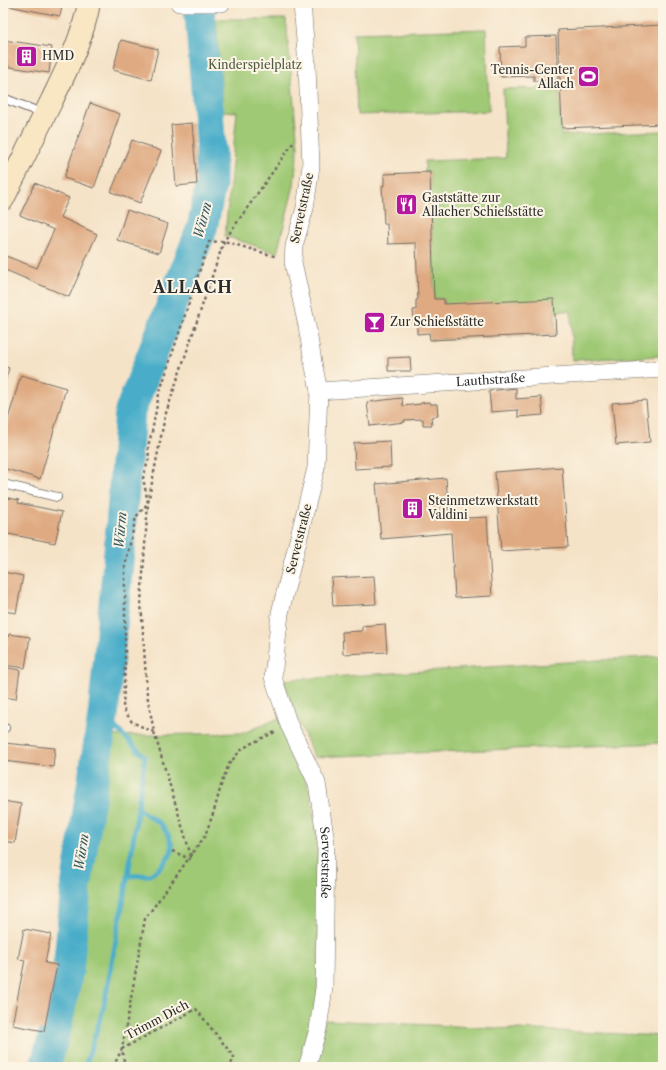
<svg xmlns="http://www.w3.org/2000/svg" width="666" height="1070" viewBox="0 0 666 1070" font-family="'Libre Caslon Text',serif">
<rect width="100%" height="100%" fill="#fcf5e5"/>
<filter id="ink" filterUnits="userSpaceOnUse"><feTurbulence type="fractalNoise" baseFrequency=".025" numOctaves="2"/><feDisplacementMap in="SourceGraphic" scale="8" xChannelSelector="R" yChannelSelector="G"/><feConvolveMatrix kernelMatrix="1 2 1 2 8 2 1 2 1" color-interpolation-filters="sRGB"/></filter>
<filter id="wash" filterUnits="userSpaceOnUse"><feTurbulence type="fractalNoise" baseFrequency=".012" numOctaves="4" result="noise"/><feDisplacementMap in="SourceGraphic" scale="16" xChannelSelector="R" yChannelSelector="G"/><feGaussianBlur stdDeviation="0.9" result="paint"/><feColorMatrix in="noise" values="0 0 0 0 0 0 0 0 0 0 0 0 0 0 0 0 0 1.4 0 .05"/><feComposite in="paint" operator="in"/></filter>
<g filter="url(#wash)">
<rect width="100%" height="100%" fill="#f5e3c8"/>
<path fill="#9fc975" stroke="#657a50" d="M216 19H286L298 147 294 185 277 253 225 236 237 112 223 111Z
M486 29 489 111 357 115 354 33Z
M559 88 561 135 663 131V356L572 360 571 311H555L556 334 430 340 429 333 445 332 444 299H434L430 172H425V161L506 158 503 89Z
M663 656V743L314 757 297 717 283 680Z
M281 717 310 792 318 842V999L303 1067H50L63 1016 105 736 244 733Z
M325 1020 663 1036V1067H314Z"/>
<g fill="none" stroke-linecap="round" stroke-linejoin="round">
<path stroke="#4aadc9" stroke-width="5" d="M128 876 150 875 156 871 161 867 168 858 172 851V845L168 835 161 824 138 809
M85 1067 103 1010 128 876 145 757 119 731 103 716"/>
<path stroke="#4aadc9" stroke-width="31" d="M45 1067 58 1020 68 971 76 887 103 716 119 552 130 411 202 228 211 184V149L199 3"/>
</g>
<g id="blocks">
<path fill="#dfaa82" d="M3 3H63L60 16 3 5Z
M663 25V124L562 128 558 30Z
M556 36 558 80 534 81V76L501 77 500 47 525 46V37Z
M3 40 52 47 49 73 3 66Z
M121 40 158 49 151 80 113 70Z
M90 103 120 114 94 188 64 178Z
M192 123 197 184 176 186 171 125Z
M132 140 161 151 140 203 111 192Z
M430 172 434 299H444V304L554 299 556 334 430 340 429 333 417 334V324H414L413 310H416V300H418L416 243 388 244 387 224H384L382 186H384V174Z
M35 183 69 198 60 217 97 234 69 297 3 269V255L37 268 54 230 20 215Z
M127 210 168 224 159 253 117 240Z
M410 357 411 371H388V358Z
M3 366 9 368 3 389Z
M21 375 66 388 40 479 3 468V436Z
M516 388V399L541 397 543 415 518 417V410L491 412 489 391Z
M402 398 403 406 421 404V403L429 402 430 404H437L438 416 431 417 432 425H423V419L404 420 405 422 370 426 367 402Z
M646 400 650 442 616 445 612 403Z
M390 441 391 467 355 469 354 443Z
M562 467 568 547 501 551 495 472Z
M446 478 449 519 487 517 492 596 455 598 451 533 381 539 376 484Z
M3 497 19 500 18 503 62 512 55 543 3 533Z
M3 572 23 576 16 613 3 611Z
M374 576 376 604 333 606 331 578Z
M385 624 387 652 343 654 342 632 362 631V626Z
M9 634 30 637 25 668 3 665V656H5Z
M3 667 20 670 16 699 3 697Z
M3 709H6L4 724 3 723Z
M4 743 55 748 53 767 3 761Z
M3 801 21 804 15 843 3 841Z
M3 863H6L4 876H3Z
M24 929 51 934 45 963 57 965 44 1031 12 1025 25 960 18 959Z"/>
</g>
</g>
<g filter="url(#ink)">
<use href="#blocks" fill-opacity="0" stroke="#726b62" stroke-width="1"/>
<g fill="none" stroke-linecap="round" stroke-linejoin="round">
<defs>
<path id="service" d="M3 98 44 114
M3 484 57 497
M3 727 5 728"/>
<g id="minor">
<path d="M179 3H222"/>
<path id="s1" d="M302 3 307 66 311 166 305 208 294 246 293 262 307 326 313 362 319 391 316 468 280 613 273 677 289 725 317 783 326 842 324 988 318 1029 307 1067"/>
<path id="s2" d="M319 391 663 369"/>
</g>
<path id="secondary" d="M3 199C19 166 36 133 52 100 67 69 83 37 89 3"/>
</defs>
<use href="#service" stroke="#726b62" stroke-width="10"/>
<use href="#minor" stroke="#726b62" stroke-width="18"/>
<use href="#secondary" stroke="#726b62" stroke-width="24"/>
<path stroke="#726b62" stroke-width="2.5" stroke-dasharray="3 3" stroke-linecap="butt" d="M154 732 132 722 123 708 125 662V566L136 517 148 503 143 478 149 458 148 446 152 432 159 394 209 242 224 241 277 257
M172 851 190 859
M191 856 154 732 147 694 141 602 148 503 165 416 224 241 293 143
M3 951 6 952 3 966
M113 1067 122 1049 145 919 205 836 214 811 222 782 229 764 240 751 250 744 275 732
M125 1067 122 1049 196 1009 234 1057 230 1067"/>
<use href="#service" stroke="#fff" stroke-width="8"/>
<use href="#minor" stroke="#fff" stroke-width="17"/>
<use href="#secondary" stroke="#f9e7c3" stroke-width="22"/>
</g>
</g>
<defs>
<symbol id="building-square" viewBox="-11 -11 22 22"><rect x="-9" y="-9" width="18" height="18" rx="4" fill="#b5179e" stroke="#fcf5e5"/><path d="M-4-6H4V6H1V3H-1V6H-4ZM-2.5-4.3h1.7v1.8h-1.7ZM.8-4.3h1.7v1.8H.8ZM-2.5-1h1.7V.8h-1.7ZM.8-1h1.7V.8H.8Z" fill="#fff"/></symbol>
<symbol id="stadium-square" viewBox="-11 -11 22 22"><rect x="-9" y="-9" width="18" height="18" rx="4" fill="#b5179e" stroke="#fcf5e5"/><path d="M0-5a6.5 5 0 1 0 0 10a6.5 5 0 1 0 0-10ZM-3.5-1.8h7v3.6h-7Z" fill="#fff"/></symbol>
<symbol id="restaurant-square" viewBox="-11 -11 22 22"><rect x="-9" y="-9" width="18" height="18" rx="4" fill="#b5179e" stroke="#fcf5e5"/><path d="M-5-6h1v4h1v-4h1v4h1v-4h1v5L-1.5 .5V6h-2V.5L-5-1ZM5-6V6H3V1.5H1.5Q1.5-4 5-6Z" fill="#fff"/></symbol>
<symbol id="bar-square" viewBox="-11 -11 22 22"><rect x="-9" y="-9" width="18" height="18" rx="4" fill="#b5179e" stroke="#fcf5e5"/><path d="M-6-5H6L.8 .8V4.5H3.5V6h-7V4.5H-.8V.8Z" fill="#fff"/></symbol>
</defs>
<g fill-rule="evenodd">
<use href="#building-square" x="14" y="44" width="25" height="25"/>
<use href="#stadium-square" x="576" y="64" width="25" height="25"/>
<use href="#restaurant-square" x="394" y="192" width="25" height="25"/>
<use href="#bar-square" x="362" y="310" width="25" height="25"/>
<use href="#building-square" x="400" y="496" width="25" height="25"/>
</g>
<g text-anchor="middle" stroke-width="4" stroke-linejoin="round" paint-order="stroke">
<g font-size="12" fill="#2b2b2b" stroke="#fcf5e5" text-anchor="start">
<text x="42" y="60">HMD</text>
<text x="574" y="74" text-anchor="end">Tennis-Center<tspan x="574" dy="14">Allach</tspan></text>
<text x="422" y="202">Gaststätte zur<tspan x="422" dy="14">Allacher Schießstätte</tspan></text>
<text x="390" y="326">Zur Schießstätte</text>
<text x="428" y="505">Steinmetzwerkstatt<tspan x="428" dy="14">Valdini</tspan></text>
</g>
<g font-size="12" fill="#4e5a41" stroke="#fcf5e5">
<text x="255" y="69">Kinderspielplatz</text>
</g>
<g font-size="12" fill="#2b2b2b" stroke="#fcf5e5">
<text transform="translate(302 208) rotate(-78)" y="4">Servetstraße</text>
<text dy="4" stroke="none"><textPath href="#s2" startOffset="172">Lauthstraße</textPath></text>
<text transform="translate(299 539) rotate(-76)" y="4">Servetstraße</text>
<text dy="4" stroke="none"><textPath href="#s1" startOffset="879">Servetstraße</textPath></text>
<text transform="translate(157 1020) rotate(-28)" y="4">Trimm Dich</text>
</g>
<g font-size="13" font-style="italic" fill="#365862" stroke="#fcf5e5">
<text transform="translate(202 220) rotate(-75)" y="5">Würm</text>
<text transform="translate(120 530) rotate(-85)" y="5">Würm</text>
<text transform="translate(81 852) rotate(-81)" y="5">Würm</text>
</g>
<g font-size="16" font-weight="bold" letter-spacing="1" fill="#2b2b2b" stroke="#fcf5e5">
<text x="193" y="293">ALLACH</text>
</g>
</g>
<rect width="666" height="1070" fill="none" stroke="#fcf5e5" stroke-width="16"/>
</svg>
